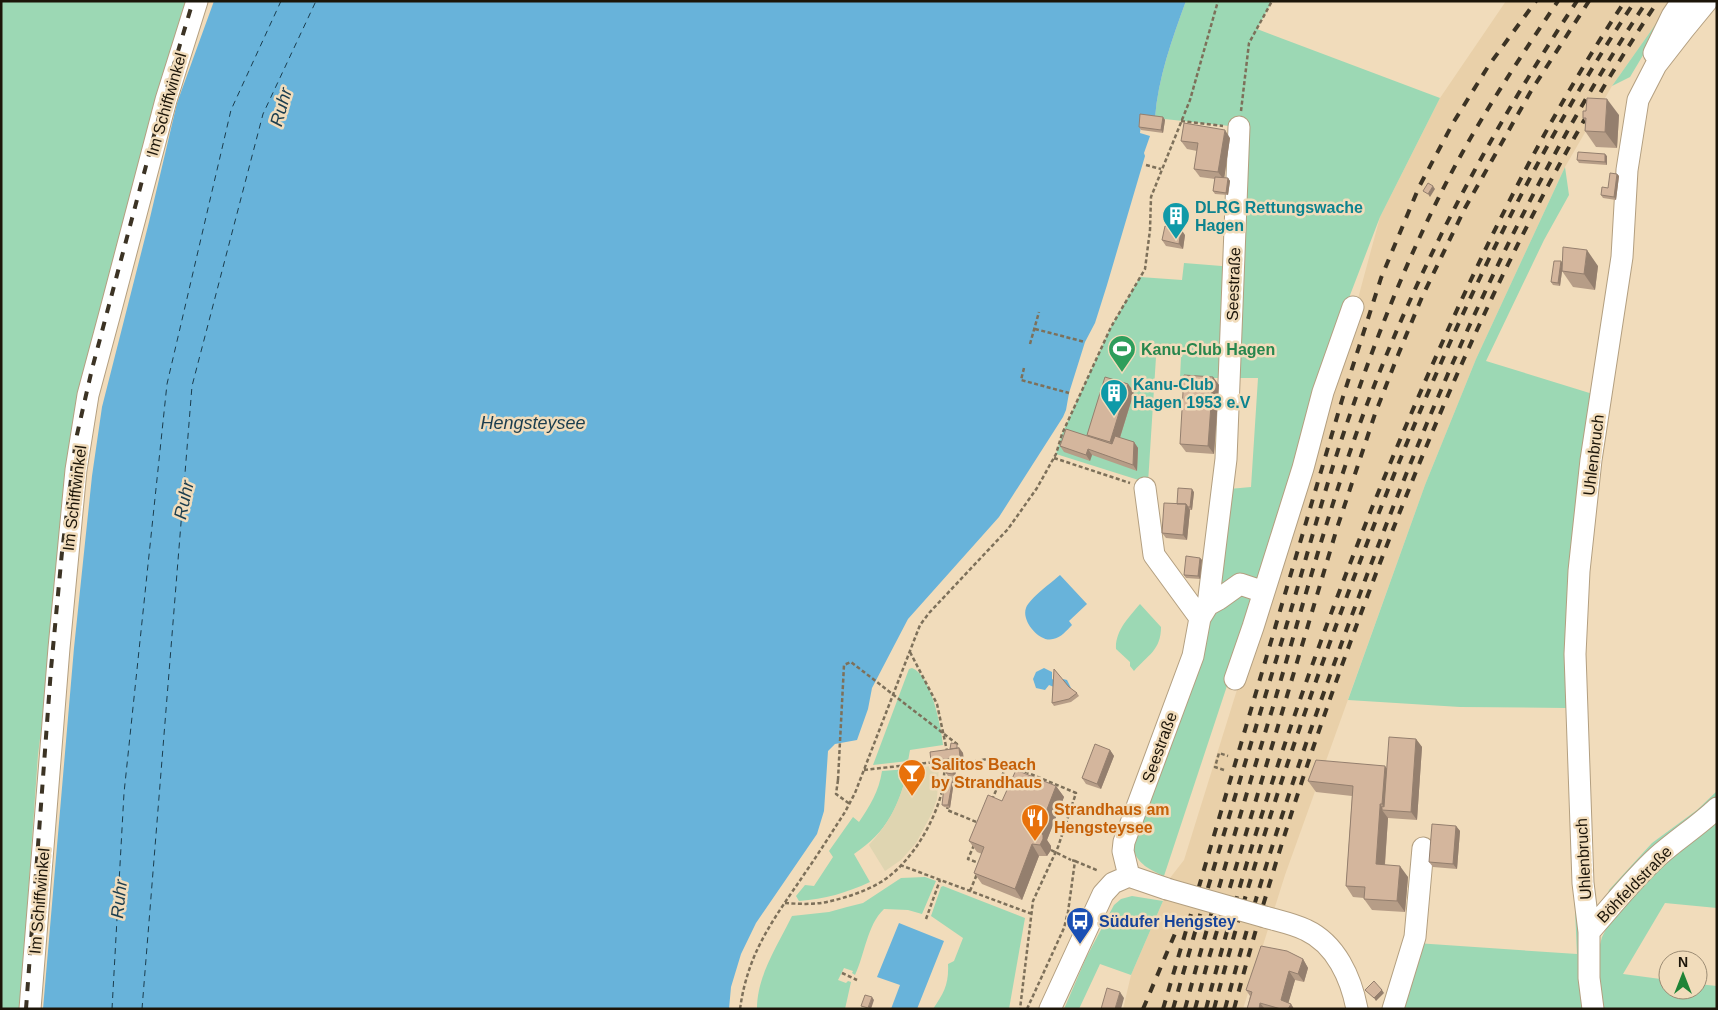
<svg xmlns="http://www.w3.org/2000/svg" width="1718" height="1010" viewBox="0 0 1718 1010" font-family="Arial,sans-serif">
<rect width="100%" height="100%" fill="#f1dcbb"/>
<path fill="#e9d0a9" d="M1506 1H1672L1612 86 1565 167 1476 359 1425 485 1285 875 1243 1009H1123L1131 975 1163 901 1170 878 1184 860 1353 317 1380 217 1440 98Z"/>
<path fill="#9cd8b4" d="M1 1H188L175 35 83 387 38 755 20 1009H1Z
M1186 1H1272L1257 29 1440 98 1380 217 1319 376 1277 535 1164 876C1148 869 1140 865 1132 849L1229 489 1251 487 1258 378H1180L1181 357H1156L1148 483 1056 454 1062 434 1111 327 1140 277 1182 280 1184 263 1234 267 1239 127 1155 118C1158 78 1172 39 1186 1Z
M1672 1 1667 15 1630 77 1612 86Z
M1565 167 1569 195 1544 240 1486 361 1596 395 1577 542 1588 1009H1397L1416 943 1577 954 1566 708 1460 707 1348 700 1425 485 1476 359Z
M1140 604 1161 627C1161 650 1148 655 1134 671L1130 666V662L1116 649C1115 631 1129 617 1140 604Z
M912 668C931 675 941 726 943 745L910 750 908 761 873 765 909 669Z
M908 769C899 807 887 832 854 854L870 882C846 893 825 899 799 901L796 896 805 885 814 886 833 857 829 851 853 817 859 822C870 806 879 791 882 771Z
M1717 791V804L1603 910 1609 890 1652 843 1697 810Z
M1717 815V908L1665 903 1623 974 1668 980V990H1698V984L1717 986V1009H1600L1597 956 1602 937 1608 925 1652 871Z
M925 877 936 881 922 914 908 910 884 909C867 925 865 954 855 975L852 973 853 971 844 968 838 980 846 983 848 981 851 982 845 1009H757C757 975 778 945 792 916L829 912 847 907 863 903 901 878Z
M943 886 1025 918 1009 1009H933C944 993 949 984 948 964L954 961 963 938 931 916 941 887Z
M1132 896 1163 901 1131 975 1100 964 1079 1009H1064L1086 958 1114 905 1121 899Z"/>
<path fill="#dfd5b1" d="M939 765 937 799 932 813 916 843 901 860 885 871 869 845C891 821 900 801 908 769Z"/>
<path fill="#68b3da" d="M214 1H1186C1172 39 1158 78 1155 118L1142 117 1140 133 1150 136 1144 153 1145 156 1107 285 1095 323 1085 342 1069 393 1066 410 1063 417 999 517 908 619 872 688 868 709 857 740 835 744 828 751 824 811 817 834 756 923 741 954 731 987 729 1009H43L74 648 92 476 102 407 149 222 177 103Z
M1060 575 1087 604 1069 621 1072 625C1067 630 1061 638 1053 639 1040 643 1021 621 1026 608 1030 598 1051 583 1060 575Z
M1044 668 1052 672V679L1058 682 1063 679 1067 680 1071 688 1068 693 1049 685 1045 690 1036 688 1033 679 1036 672Z
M899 923 944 941 917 1009H891L900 985 877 977Z"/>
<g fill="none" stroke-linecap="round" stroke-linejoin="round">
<path stroke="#1b3d4e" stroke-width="1" stroke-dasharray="6 5" stroke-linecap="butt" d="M112 1009 124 793 167 384 231 110 281 1
M142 1009 192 386 263 114 316 1"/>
<defs>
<path id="minor" d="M1654 53 1672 16 1682 1
M1208 605 1219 599 1240 584 1264 592
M1200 618 1208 605 1226 459 1239 127
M1235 679 1253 627 1303 468 1323 392 1353 307
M1129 876 1123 851 1124 842 1193 656 1200 618 1154 555 1145 488
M1265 917C1279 921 1294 924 1306 930 1336 944 1351 978 1357 1009
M1589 932C1611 907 1632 880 1657 857 1676 840 1698 826 1717 808
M30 1009 59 648 76 470 88 395 110 313 166 100 197 1
M1050 1009 1103 894 1113 883 1129 876 1167 889
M1393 1009 1415 937 1423 848
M1593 1009 1589 978V932L1583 883 1575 654 1579 571 1591 460 1622 257 1627 170 1638 100 1656 65 1684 29 1707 1"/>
</defs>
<use href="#minor" stroke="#b39f80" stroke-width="23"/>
<path stroke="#7d705a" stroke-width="2.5" stroke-dasharray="4 2.5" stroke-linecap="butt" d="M1241 111 1249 43 1272 1
M1181 121 1223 126
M1146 165 1161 169
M1035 329 1085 342
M1030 344 1039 312
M1024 368 1021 380 1069 393
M1054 458 1130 483
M910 652 937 704 947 751
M969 762 993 758 1007 764
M864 770 935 762
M1224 770 1215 767 1219 753 1228 756
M838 780 836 794 850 804
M992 800 1007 764 1076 793 1058 847 1033 901 1020 1009
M974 845 968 859 979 863
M1075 861 1099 871
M900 865 1032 914
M970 891 977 874
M785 903C800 904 816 905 831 901 848 897 866 891 881 882 910 864 934 824 942 791 944 782 944 773 945 764
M926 919 940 880
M842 973 857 980
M740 1009C748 951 774 919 805 873 819 853 832 832 845 812L855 793 920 625 929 613 1008 529 1037 488 1056 454 1062 434 1111 327 1145 269 1150 230 1151 197 1190 100 1218 1
M1027 1009 1064 928 1068 912 1075 861 1071 860"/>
<use href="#minor" stroke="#fff" stroke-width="21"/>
<path stroke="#3c3324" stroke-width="4" stroke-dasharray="9 9" stroke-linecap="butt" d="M26 1009 51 669 62 552 76 439 92 369 164 98 193 1
M1143 1009 1185 910
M1163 1009 1342 400 1381 278 1419 187 1453 123 1489 65 1536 1
M1173 1009C1210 878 1250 747 1289 617 1310 545 1329 473 1354 403 1378 333 1406 263 1439 197 1473 128 1515 65 1558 1
M1185 1009C1212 908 1242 809 1272 710 1302 609 1329 506 1366 407 1420 263 1492 129 1577 1
M1195 1009 1208 961 1337 528 1375 414 1398 355 1422 297 1465 208 1531 91 1589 1
M1206 1009C1258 808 1327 611 1408 421 1470 276 1537 133 1625 1
M1214 1009C1254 856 1305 706 1361 559 1435 365 1520 174 1635 1
M1225 1009C1266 854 1318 703 1375 554 1448 362 1533 172 1647 1
M1234 1009C1274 858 1324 709 1380 563 1455 367 1541 176 1658 1"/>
<defs>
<path id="minor-bridge" d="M1167 889 1265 917"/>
</defs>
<use href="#minor-bridge" stroke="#b39f80" stroke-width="23" stroke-linecap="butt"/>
<path stroke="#7d705a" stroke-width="2.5" stroke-dasharray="4 2.5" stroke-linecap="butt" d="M838 780 844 665 851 662 957 744V746
M948 805 947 810 979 823
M1051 850 1071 860"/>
<use href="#minor-bridge" stroke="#fff" stroke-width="21"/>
</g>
<path fill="#b69d87" d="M1619 115 1617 148 1596 147 1585 131V121L1583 118Z
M1163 117 1165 120 1163 133 1141 130 1139 127Z
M1230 138 1224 178H1228L1230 181 1228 195 1215 194 1213 191 1215 179 1200 177 1194 169 1197 151 1187 149 1181 141Z
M1607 156V165L1579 163 1577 160Z
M1617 174 1619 176 1616 200 1603 198 1601 195 1608 188Z
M1185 235 1183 249 1166 246 1162 240Z
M1561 261 1562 263 1598 266 1595 290 1573 287 1562 271 1560 286 1553 285 1551 282Z
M1213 377 1219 385 1214 454 1186 452 1180 444Z
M1128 384 1134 392 1120 438 1134 442 1138 448 1137 471 1092 455 1090 461 1064 452 1060 446 1089 437 1087 435Z
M1194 492 1192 510H1190L1187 540 1166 538 1162 533 1177 504Z
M1200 558 1202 560 1200 579 1186 578 1184 575Z
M1069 687 1077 693 1079 696 1071 702 1054 706 1052 703Z
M1416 739 1422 747 1417 820 1388 818 1385 865 1408 877 1405 912 1372 910 1364 899V898L1353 897 1346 886 1352 796 1316 792 1308 781 1387 768Z
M959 747 963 753 964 763 957 764 955 777 948 776 946 773 948 765 935 767 931 761 950 749Z
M1110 750 1114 756 1101 789 1086 784 1082 778Z
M953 778 954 781 950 808 944 807 942 805Z
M1056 786 1064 797 1047 840 1051 846V850L1047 856H1039L1022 900 982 884 974 873 982 854 977 852 969 841 1002 801Z
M1456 826 1460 831 1457 869 1433 867 1429 862Z
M1303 959 1308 968 1304 982 1295 980 1288 1003 1291 1004 1294 1009H1247L1250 996 1246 990Z"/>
<path fill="#947f6e" d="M1607 99 1619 115 1617 148 1605 132Z
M1163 117 1165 120 1163 133 1161 130Z
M1225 130 1230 138 1224 180 1218 172Z
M1605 154 1607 156V165L1605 162Z
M1617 174 1619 176 1616 200 1614 197Z
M1228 178 1230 181 1228 195 1226 193Z
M1433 186 1435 189 1430 197 1428 194Z
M1181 229 1185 235 1183 249 1179 244Z
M1587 250 1598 266 1595 290 1584 274Z
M1561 261 1563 264 1560 286 1558 283Z
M1213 377 1219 385 1214 454 1208 446Z
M1128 384 1134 392 1116 450 1110 442Z
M1134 442 1138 448 1137 471 1133 465Z
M1088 449 1092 455 1090 461 1086 455Z
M1192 489 1194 492 1192 510 1190 507Z
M1186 504 1190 510 1187 540 1183 535Z
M1200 558 1202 560 1200 579 1198 576Z
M1416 739 1422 747 1417 820 1411 812Z
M959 748 963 753 964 763 960 757Z
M1110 750 1114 756 1101 789 1097 784Z
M955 761 957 764 955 777 953 774Z
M1385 766 1392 777 1386 810 1382 804Z
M953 778 954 781 950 808 948 805Z
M1056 786 1064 797 1047 840 1051 846V850L1047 856 1040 845 1039 830Z
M1380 804 1384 810H1382L1388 818 1384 875 1376 864Z
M1456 826 1460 831 1457 869 1453 864Z
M1032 844 1039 856 1022 900 1015 889Z
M1400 866 1408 877 1405 912 1397 901Z
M1303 959 1308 968 1304 982 1298 974Z
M1289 971 1295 980 1287 1008 1281 1000Z
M1382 990 1384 993 1376 1001 1374 998Z
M1120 992 1124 998 1121 1009H1115Z
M872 997 874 1000 871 1009H868Z
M1260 1003 1265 1009H1259Z
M1291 1004 1294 1009H1288Z"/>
<path fill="#d4b69d" stroke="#947f6e" d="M1587 98 1607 99 1605 132 1585 131 1586 118H1583V111H1586Z
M1140 114 1163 117 1161 130 1139 127Z
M1184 123 1225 130 1218 172 1194 169 1198 143 1181 141Z
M1578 152 1605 154V162L1577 160Z
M1610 173 1617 174 1614 197 1601 195 1602 187 1608 188Z
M1215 177 1228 178 1226 193 1213 191Z
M1428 183 1433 186 1428 194 1423 191Z
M1165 226 1181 229 1179 244 1162 240Z
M1563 247 1587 250 1584 274 1562 271Z
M1554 261H1561L1558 283 1551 282Z
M1184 375 1213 377 1208 446 1180 444Z
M1105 377 1128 384 1110 442 1087 435Z
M1066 429 1112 444 1115 436 1134 442 1133 465 1088 449 1086 455 1060 446Z
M1178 488 1192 489 1190 507H1188L1186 504H1177Z
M1164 503 1186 504 1183 535 1162 533Z
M1186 556 1200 558 1198 576 1184 575Z
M1054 669 1069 687 1077 693 1069 699 1052 703Z
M1389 737 1416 739 1411 812 1382 810V806L1384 807Z
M951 743 957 744V748L950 749Z
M1095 744 1110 750 1097 784 1082 778Z
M959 748 960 757 931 761 930 752Z
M1316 760 1385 766 1382 804H1380V807L1376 864 1400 866 1397 901 1364 899 1365 887 1346 886 1353 786 1308 781Z
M955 761 953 774 946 773 948 762Z
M1016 770 1056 786 1039 830 1043 835V839L1040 845 1032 844 1015 889 974 873 984 847 969 841 988 795 1002 801Z
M945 778H953L948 805H942Z
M1432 824 1456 826 1453 864 1429 862Z
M1261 946 1287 951 1303 959 1298 974 1289 971 1281 1000 1291 1004 1288 1009H1281L1260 1003 1259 1009H1247L1252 992 1246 990Z
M1374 981 1382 990 1374 998 1365 990Z
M1107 988 1120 992 1115 1009H1101Z
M865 995 872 997 868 1008 861 1006Z"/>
<defs>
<symbol id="building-pin" viewBox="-11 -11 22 30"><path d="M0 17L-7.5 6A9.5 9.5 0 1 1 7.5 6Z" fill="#0f9aa8" stroke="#f1dcbb"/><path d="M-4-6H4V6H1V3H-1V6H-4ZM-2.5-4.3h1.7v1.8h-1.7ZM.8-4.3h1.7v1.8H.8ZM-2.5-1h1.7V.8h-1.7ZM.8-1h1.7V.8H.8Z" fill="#fff"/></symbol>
<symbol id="stadium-pin" viewBox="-11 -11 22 30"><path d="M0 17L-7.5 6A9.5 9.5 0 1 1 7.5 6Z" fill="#2e9e5b" stroke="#f1dcbb"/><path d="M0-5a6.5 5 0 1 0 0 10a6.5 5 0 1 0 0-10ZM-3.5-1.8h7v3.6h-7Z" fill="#fff"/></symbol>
<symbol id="bar-pin" viewBox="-11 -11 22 30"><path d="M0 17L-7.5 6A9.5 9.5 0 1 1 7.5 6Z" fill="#e8710a" stroke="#f1dcbb"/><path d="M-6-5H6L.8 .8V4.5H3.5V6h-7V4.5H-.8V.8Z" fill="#fff"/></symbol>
<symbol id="restaurant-pin" viewBox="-11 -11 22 30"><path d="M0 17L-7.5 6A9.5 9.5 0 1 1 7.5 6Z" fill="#e8710a" stroke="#f1dcbb"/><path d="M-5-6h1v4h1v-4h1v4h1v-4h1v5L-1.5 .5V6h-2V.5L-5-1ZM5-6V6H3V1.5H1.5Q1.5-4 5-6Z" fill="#fff"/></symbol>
<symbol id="bus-pin" viewBox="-11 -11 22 30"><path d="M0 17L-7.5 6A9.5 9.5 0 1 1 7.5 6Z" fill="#1a4fb4" stroke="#f1dcbb"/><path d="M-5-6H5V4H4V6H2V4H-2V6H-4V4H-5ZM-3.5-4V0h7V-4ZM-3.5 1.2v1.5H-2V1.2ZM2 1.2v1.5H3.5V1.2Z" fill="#fff"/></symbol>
</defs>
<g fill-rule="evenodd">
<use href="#building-pin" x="1160" y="200" width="32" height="43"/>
<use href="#stadium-pin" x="1106" y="333" width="32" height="43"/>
<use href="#building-pin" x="1098" y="377" width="32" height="43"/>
<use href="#bar-pin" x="896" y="757" width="32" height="43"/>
<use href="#restaurant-pin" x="1019" y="802" width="32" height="43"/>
<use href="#bus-pin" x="1064" y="905" width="32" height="43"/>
</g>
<g text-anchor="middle" stroke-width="5" stroke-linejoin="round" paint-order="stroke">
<g font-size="16" fill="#1c1509" stroke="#f1dcbb">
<text transform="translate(166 104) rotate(-74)" y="6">Im Schiffwinkel</text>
<text transform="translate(1233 284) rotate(-88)" y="6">Seestraße</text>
<text transform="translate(1593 455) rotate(-83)" y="6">Uhlenbruch</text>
<text transform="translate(74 498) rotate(-83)" y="6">Im Schiffwinkel</text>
<text transform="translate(1159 747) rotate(-70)" y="6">Seestraße</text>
<text transform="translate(1583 859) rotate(-93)" y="6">Uhlenbruch</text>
<text transform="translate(1634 884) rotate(-46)" y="6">Böhfeldstraße</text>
<text transform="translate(39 901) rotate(-85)" y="6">Im Schiffwinkel</text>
</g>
<g font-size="16" font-weight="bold" fill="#0d838f" stroke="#f1dcbb" text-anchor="start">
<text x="1195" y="213">DLRG Rettungswache<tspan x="1195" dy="18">Hagen</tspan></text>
<text x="1133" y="390">Kanu-Club<tspan x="1133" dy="18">Hagen 1953 e.V</tspan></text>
</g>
<g font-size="16" font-weight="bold" fill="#27864d" stroke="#f1dcbb" text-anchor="start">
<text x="1141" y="355">Kanu-Club Hagen</text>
</g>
<g font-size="16" font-weight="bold" fill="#c56008" stroke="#f1dcbb" text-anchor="start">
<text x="931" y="770">Salitos Beach<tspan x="931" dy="18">by Strandhaus</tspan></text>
<text x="1054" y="815">Strandhaus am<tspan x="1054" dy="18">Hengsteysee</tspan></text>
</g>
<g font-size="16" font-weight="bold" fill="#164399" stroke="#f1dcbb" text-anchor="start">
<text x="1099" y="927">Südufer Hengstey</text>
</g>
<g font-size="18" font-style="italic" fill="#1b3d4e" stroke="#f1dcbb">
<text transform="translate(281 107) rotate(-74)" y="6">Ruhr</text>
<text x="533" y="429">Hengsteysee</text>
<text transform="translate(184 500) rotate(-78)" y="6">Ruhr</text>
<text transform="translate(119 899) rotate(-84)" y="6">Ruhr</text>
</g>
</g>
<rect width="1718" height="1010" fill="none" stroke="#1c1509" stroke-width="5"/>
<g transform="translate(1683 975)"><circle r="24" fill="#f1dcbb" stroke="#9c8c74"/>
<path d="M0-4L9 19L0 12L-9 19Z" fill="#1f8336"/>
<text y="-8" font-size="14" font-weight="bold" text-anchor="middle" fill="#1c1509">N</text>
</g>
</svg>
